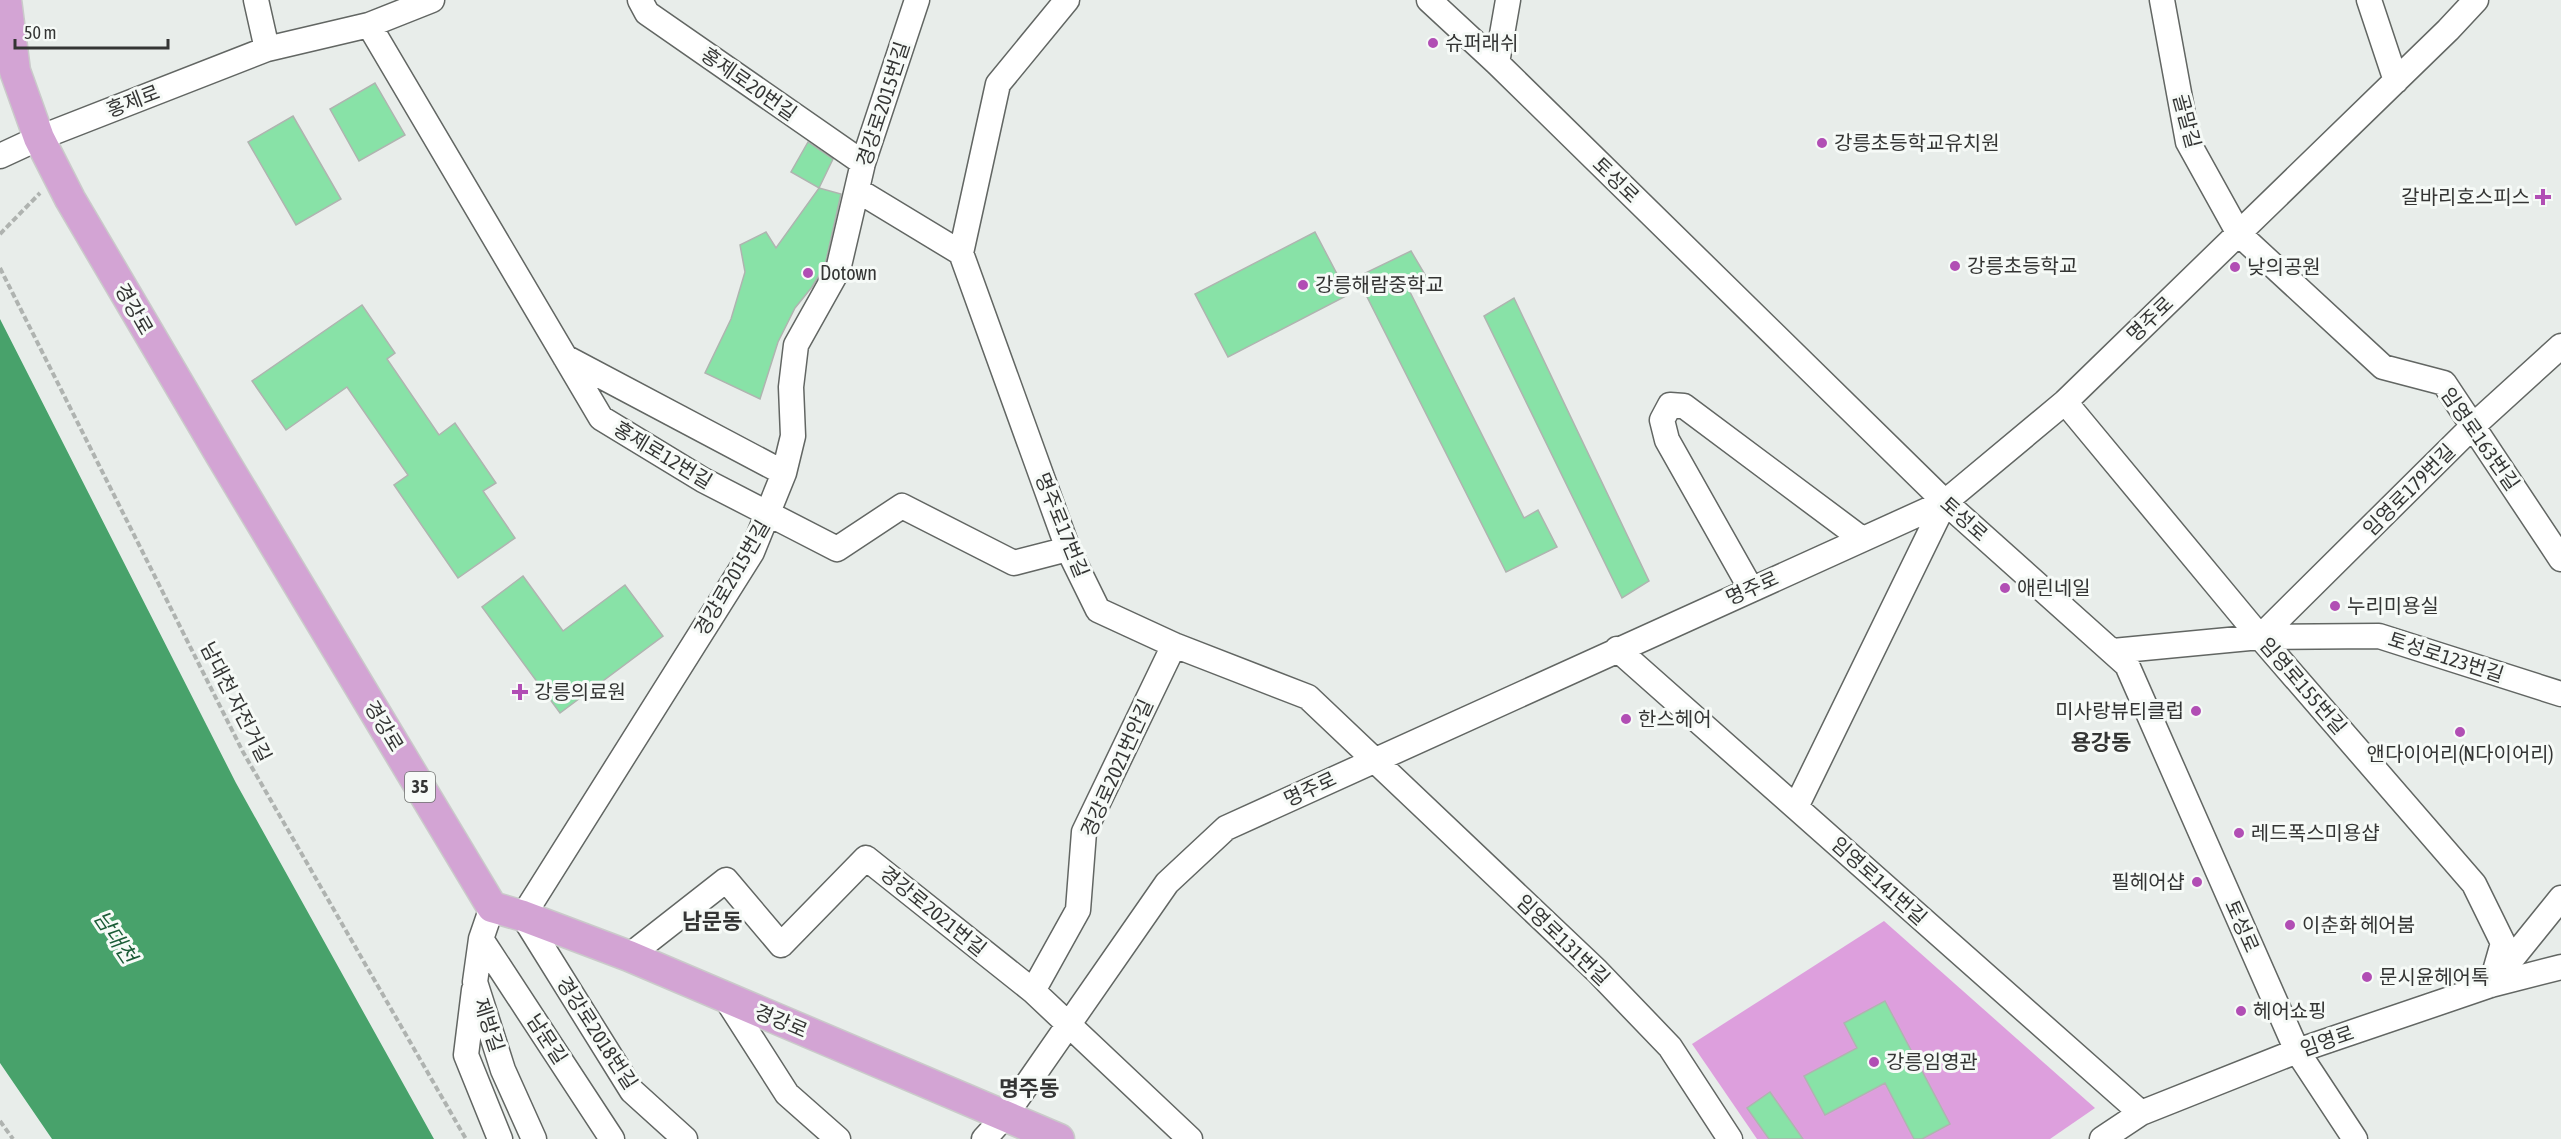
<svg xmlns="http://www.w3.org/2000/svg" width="2561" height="1139" viewBox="0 0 2561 1139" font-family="'Asap Condensed','Noto Sans KR',sans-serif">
<rect width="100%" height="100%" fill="#e8edea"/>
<path fill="#dd9fdd" d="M1884 921 2095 1108 2050 1139H1757L1692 1044Z"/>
<path fill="#48a26b" d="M0 319 236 783 434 1139H52L0 1063Z"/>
<path fill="#88e2a7" stroke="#afb4b0" stroke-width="1.5" d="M375 83 405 135 359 161 330 109Z
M293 116 341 199 296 225 248 142Z
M808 142 833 159 819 188 791 172Z
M819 188 841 194 825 265 812 287 795 308 778 342 760 399 705 373 731 319 745 272 740 245 766 232 776 248Z
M1315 232 1348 295 1228 357 1195 294Z
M1411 251 1427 278 1408 288 1524 518 1538 510 1557 547 1506 572 1357 277Z
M1514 298 1649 581 1622 598 1484 316Z
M362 305 395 353 387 359 439 435 455 423 496 483 483 491 515 538 458 578 394 485 408 475 347 387 286 430 252 381Z
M523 576 563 631 625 585 663 636 560 713 482 607Z
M1885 1001 1950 1124 1922 1139H1914L1885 1083 1825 1115 1804 1076 1857 1048 1844 1023Z
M1770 1092 1803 1139H1769L1747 1108Z"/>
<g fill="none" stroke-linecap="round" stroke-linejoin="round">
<defs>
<path id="minor" d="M256 0 267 49
M640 0 647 13 863 163
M1429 0 1497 63 1945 502 2127 665 2297 1051 2355 1139
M2162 0 2188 142 2239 234 2383 367 2444 383 2561 559
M2369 0 2396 81
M369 25 601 418 703 480 837 549 902 506 1014 563 1068 549
M1497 63 1508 0
M0 156 39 138 267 49 369 25 432 0
M857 190 961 253 1068 549 1098 610 1174 645 1308 697 1597 971 1670 1047 1730 1139
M961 253 998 84 1067 0
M565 357 784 473
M2065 402 2260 637 2474 884 2503 943 2491 985
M1751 589 1667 440 1662 420 1670 405 1684 406 1862 539
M2260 637 2473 426 2561 346
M1617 649 2141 1113
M2113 651 2260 637 2379 636 2561 694
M1796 807 1945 502
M492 907 481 939 475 982 503 1070 534 1139
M481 939 612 1139
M629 956 726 880 781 945 866 858 1033 991 1190 1139
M2498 976 2561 898
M474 990 466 1055 500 1139
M1033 991 1078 910 1084 832 1174 645
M725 997 787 1094 838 1139
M685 1139 632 1091 523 916 752 552 784 473 793 436 791 387 796 345 838 270 863 163 917 0
M984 1139 1005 1116 1167 883 1226 828 1945 502 2065 402 2448 30 2476 0
M2102 1139 2141 1113 2297 1051 2491 985 2561 967"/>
<path id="major" d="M6 0 15 71 39 138 70 199 220 454 492 907 523 916 629 956 1059 1139"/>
</defs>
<use href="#minor" stroke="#626663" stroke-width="27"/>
<use href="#major" stroke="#cacaca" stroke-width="33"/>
<path stroke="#afb3b0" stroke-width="4" stroke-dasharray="6 3" stroke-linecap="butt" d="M0 234 40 193
M0 268 243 752 466 1139
M0 1121 13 1139"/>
<use href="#minor" stroke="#fff" stroke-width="24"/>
<use href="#major" stroke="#d3a4d4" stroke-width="30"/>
</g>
<g fill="#b14eb4" stroke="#f6faf7" stroke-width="2">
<circle cx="1433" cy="43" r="6"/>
<circle cx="1822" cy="143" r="6"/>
<path d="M2540 188h6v6h6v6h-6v6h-6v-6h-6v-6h6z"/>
<circle cx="1955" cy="266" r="6"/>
<circle cx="2235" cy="267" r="6"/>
<circle cx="808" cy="273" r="6"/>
<circle cx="1303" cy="285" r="6"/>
<circle cx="2005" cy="588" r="6"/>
<circle cx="2335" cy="606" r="6"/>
<path d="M517 683h6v6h6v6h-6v6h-6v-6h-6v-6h6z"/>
<circle cx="2196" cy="711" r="6"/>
<circle cx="1626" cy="719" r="6"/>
<circle cx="2460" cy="732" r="6"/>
<circle cx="2239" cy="833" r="6"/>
<circle cx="2197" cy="882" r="6"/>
<circle cx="2290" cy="925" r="6"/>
<circle cx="2367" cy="977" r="6"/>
<circle cx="2241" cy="1011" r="6"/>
<circle cx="1874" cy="1062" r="6"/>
</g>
<g text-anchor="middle" stroke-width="6" stroke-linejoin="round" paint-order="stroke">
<rect fill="#f6faf7" stroke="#6e706e" stroke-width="1.5" x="405" y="772" width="30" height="30" rx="4.5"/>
<g font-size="18" font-weight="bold" fill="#343534">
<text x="420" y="793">35</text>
</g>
<g font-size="20" fill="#343534" stroke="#f6faf7" text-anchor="start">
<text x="1445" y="50">슈퍼래쉬</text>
<text x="1834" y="150">강릉초등학교유치원</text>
<text x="2530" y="204" text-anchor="end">갈바리호스피스</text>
<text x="1967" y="273">강릉초등학교</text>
<text x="2247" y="274">낮의공원</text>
<text x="820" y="280">Dotown</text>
<text x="1315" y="292">강릉해람중학교</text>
<text x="2017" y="595">애린네일</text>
<text x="2347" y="613">누리미용실</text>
<text x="534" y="699">강릉의료원</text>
<text x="2184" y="718" text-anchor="end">미사랑뷰티클럽</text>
<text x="1638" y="726">한스헤어</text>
<text x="2460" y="761" text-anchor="middle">앤다이어리(N다이어리)</text>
<text x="2251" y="840">레드폭스미용샵</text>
<text x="2185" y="889" text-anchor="end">필헤어샵</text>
<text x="2302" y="932">이춘화 헤어붐</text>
<text x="2379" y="984">문시윤헤어톡</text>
<text x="2253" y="1018">헤어쇼핑</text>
<text x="1886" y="1069">강릉임영관</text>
</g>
<g font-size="20" fill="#343534" stroke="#f6faf7">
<text transform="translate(749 84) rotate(35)" y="7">홍제로20번길</text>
<text transform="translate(133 101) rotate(-21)" y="7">홍제로</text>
<text transform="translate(883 104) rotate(-72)" y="7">경강로2015번길</text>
<text transform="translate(2187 121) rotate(75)" y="7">골말길</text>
<text transform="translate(1616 180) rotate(44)" y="7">토성로</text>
<text transform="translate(134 309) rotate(60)" y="7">경강로</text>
<text transform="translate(2150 319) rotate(-44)" y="7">명주로</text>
<text transform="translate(2480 439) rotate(55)" y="7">임영로163번길</text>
<text transform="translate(663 455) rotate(31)" y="7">홍제로12번길</text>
<text transform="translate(2409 490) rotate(-45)" y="7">임영로179번길</text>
<text transform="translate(1964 519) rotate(42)" y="7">토성로</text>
<text transform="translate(1062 525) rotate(68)" y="7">명주로17번길</text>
<text transform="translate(732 578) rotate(-60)" y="7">경강로2015번길</text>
<text transform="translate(1752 588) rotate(-24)" y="7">명주로</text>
<text transform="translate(2446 657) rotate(18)" y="7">토성로123번길</text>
<text transform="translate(2303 686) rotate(49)" y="7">임영로155번길</text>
<text transform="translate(236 702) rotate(63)" y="7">남대천 자전거길</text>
<text transform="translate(384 726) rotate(59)" y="7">경강로</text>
<text transform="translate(1117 768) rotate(-66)" y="7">경강로2021번안길</text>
<text transform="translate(1310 789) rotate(-25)" y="7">명주로</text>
<text transform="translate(1879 881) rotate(42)" y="7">임영로141번길</text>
<text transform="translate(933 911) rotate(39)" y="7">경강로2021번길</text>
<text transform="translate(2242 926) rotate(66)" y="7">토성로</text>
<text transform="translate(1563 940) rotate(44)" y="7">임영로131번길</text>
<text transform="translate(781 1021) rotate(23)" y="7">경강로</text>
<text transform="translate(489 1025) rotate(72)" y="7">제방길</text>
<text transform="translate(597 1033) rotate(57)" y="7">경강로2018번길</text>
<text transform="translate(547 1039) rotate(57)" y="7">남문길</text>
<text transform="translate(2327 1041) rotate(-19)" y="7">임영로</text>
</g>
<g font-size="21" font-style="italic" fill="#1a5b36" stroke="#f6faf7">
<text transform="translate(115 937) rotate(56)" y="7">남대천</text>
</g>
<g font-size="22" font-weight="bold" fill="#343534" stroke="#f6faf7">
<text x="2101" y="750">용강동</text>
<text x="712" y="929">남문동</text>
<text x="1029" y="1096">명주동</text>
</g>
</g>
<path d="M15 39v9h153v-9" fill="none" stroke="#343534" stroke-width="3"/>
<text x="24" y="39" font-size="18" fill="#343534" stroke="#f6faf7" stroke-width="4.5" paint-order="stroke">50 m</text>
</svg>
